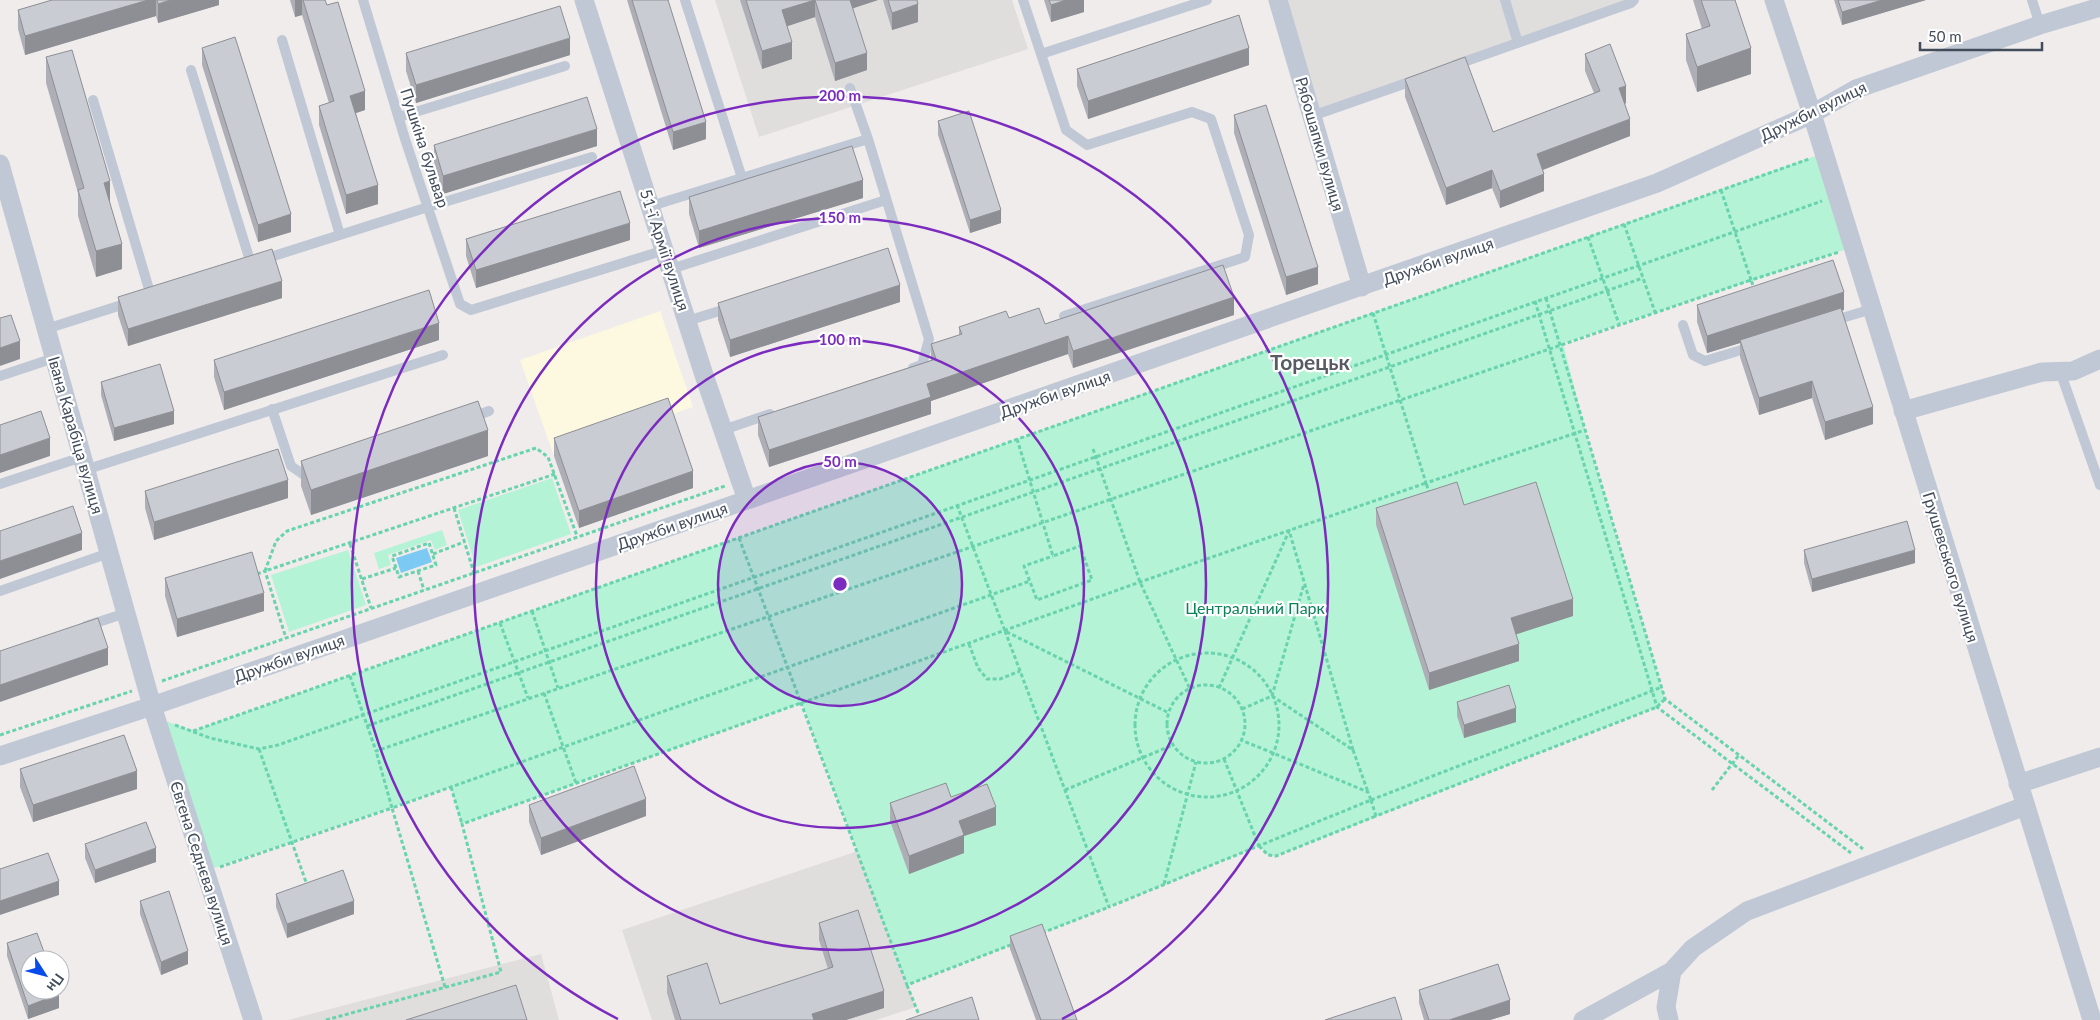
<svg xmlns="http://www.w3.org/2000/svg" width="2100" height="1020" viewBox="0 0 2100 1020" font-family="Lato,sans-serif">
<rect width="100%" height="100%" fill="#efeceb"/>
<path fill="#fdf9e1" d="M660 311 693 407 554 456 520 360Z"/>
<path fill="#e0dddd" d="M715 0H1012L1028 49 759 137Z
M1278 0H1634L1312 116Z
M858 851 916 1007 876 1020H652L622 930Z
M541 954 559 1020H288Z"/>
<path fill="#b4f3d5" d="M1824 153 1853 247 1563 343 1585 430 1665 699 1657 707 1276 856 1268 855 1259 846 1109 907 907 985 802 703 462 824 451 787 205 871 155 717 193 731Z
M552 478 571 534 476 567 458 510Z
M442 530 447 545 435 550 431 540 388 555 391 565 379 569 374 553Z
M348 550 366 605 289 632 271 575Z"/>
<path fill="#7ccaf4" d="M427 548 432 562 401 573 396 558Z"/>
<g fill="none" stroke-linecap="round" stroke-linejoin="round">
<path stroke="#69d3ae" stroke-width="3" stroke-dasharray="4 2.5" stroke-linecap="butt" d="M1721 190 1751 280 1839 252
M1624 224 1655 312
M1588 237 1619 324
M1546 298 1665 699 1863 849
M1535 301 1657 707 1851 853
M1373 313 1426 483 1585 430
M1017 439 1053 556 1080 546 1092 580 1037 600 1024 566 1053 556
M1093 449 1140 582 1190 689
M555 474 265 571 276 541 287 531 536 448 548 457 577 536
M957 505 1005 631 1169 713
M454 508 474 573
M739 538 907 985 1013 944
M429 543 436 565 399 577 392 556Z
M350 544 371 608
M433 554 464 542
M418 571 424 590
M257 574 265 571 286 638
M362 579 396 568
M532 611 558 688
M500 623 528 698
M1005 631 1109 907 1371 800 1368 792 1241 740
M969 644 978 668 987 679H1000L1020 671
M1135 725a72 72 0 1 1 144 0a72 72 0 1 1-144 0Z
M350 676 376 751 1751 280 1754 288
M162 681 725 486
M1167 724a39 39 0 1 1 78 0a39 39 0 1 1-78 0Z
M1219 688 1289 531
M544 693 576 783
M1272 696 1353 750 1289 530
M1242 709 1272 696 1304 584
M175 725 210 738 259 749 278 745 1822 201
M367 726 1643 278
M193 731 1809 159
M0 735 132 691
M259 749 307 885
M1353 750 1368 792
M1224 759 1259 846
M451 787 462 824
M1065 790 1173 745
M1712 790 1739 755
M1371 800 1376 816 1657 707 1665 699
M1371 800 1662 687
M1259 846 1268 855 1276 856 1376 816
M220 867 392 808 376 751
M1164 884 1196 762
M1042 933 1109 907
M907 985 921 1020
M445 987 392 808 1030 581
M326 1020 501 972 462 824 1140 582 1426 483 1430 495"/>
<path stroke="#c0c8d5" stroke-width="10" d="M363 0 405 139 460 304 471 310 665 250
M685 0 742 178 868 139 850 88
M1023 0 1041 54 1207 0
M1505 0 1518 43
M2032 0 2040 25
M282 40 340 235
M1041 54 1066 130 1087 145 1192 112 1211 119 1249 235 1245 257 1064 316
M1455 65 1631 3 1634 0
M191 70 251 264 247 265
M93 100 151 296 155 294
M1312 116 1418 79
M399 117 565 66
M868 139 929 339 922 365 913 368
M651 206 742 178
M261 260 428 207 592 157
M671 269 886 200
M687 321 729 308
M1832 321 1872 309
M1683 325 1693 355 1705 361 1751 347
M46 329 131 302
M2060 371 2100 485
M0 376 54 358
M272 409 291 466 304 475 312 472
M470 418 489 411
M723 430 770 414
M85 470 443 355
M0 484 82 457
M0 591 109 553
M86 626 126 613"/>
<path stroke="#c0c8d5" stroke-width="19" d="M584 0 704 375 747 500
M1278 0 1362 287
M1774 0 1812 114 2092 1020
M0 164 152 706 253 1020
M1903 411 2042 372 2073 371 2100 359
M0 756 152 706 747 500 1657 183 1812 114 1856 89 2040 25 2100 7
M2018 784 2100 757
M1583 1020 1672 971
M1669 1020 1666 1007 1672 971 1693 948 1747 911 2025 806"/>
</g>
<path fill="#aeafb6" d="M52 0H219V5L158 23 156 16 25 55 18 29V10Z
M290 0H325L365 110 356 113 378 204 346 214 319 125V106L329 103 302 15 295 17Z
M627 0H668L706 139 673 150Z
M740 0H878L853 8 867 70 835 81 815 17 787 26 792 59 762 69Z
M883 0H917L918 22 892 30Z
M1044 0H1084V12L1051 22Z
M1693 0H1735L1751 74 1697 92 1686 60V34L1702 29Z
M1834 0H1926L1842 25Z
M202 48 291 232 258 242 202 65Z
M406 53 570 55 416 103 406 71Z
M1585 54 1626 103 1625 104 1630 136 1543 170 1544 191 1500 208 1492 188 1446 205 1405 97V79L1493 132 1594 93 1585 71Z
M46 57 110 203 122 269 96 277 78 216V193L46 83Z
M1249 65 1088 119 1077 86V69Z
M1234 115 1318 284 1286 295 1234 133Z
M938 121 1001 223 970 233 938 135Z
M434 145 597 146 443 194 434 162Z
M689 197 863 198 699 248 689 214Z
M466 239 630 240 476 288 466 256Z
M118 297 282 298 128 346 118 315Z
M900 302 730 357 718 320V303Z
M1697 305 1844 310H1842L1873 424 1825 440 1812 398 1759 415 1740 357V343L1707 353 1697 322Z
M1234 315 1073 368 1068 354 931 401V414L769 467 758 435V417L931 360V344L959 335V327L1009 318 1045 324Z
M439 340 224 410 214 377V360Z
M101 382 174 424 114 441 101 395Z
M554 438 693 488 579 528 554 456Z
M488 456 311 515 301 486V461Z
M145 491 288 498 154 540 145 508Z
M1464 505 1573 616 1516 634 1519 661 1429 690 1376 525V508Z
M1804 550 1915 563 1812 592 1804 563Z
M165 578 264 611 177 637 165 596Z
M1457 702 1516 722 1464 738 1457 716Z
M20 769 137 789 33 822 20 787Z
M951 797 996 825 964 836V853L909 874 890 821V803Z
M529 805 646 816 541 855 529 822Z
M85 844 156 862 95 883 85 858Z
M276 894 354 914 287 938 276 907Z
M140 901 188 964 161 975 140 914Z
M819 923 884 1008 846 1020H675L667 993V976L720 1004 828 969 819 940Z
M1010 936 1077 1020H1036L1010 949Z
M7 943 59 1008 28 1019 7 956Z
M1419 990 1510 1014 1490 1020H1424L1419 1003Z"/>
<path fill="#8d8f94" d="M148 0H156V16L25 55V36Z
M171 0H219V5L158 23V4Z
M295 0H302V15L295 17Z
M815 0V17L782 28V10Z
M848 0H878L848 10Z
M1066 0H1084V12L1051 22V5Z
M1882 0H1926L1842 25V12Z
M918 4V22L892 30V13Z
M570 38V55L416 103V85Z
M792 42V59L762 69V51Z
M1249 48V65L1088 119V101Z
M1751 48V74L1697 92V67Z
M867 53V70L835 81V63Z
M1626 86V103L1619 106V88Z
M365 91V110L350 115V96Z
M1630 119V136L1537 172V154Z
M706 122V139L673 150V132Z
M597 129V146L443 194V176Z
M1492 170V188L1446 205V188Z
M1544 174V191L1500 208V191Z
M863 180V198L699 248V231Z
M110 181V206L104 183Z
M378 185V204L346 214V195Z
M1001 210V223L970 233V220Z
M291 214V232L258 242V225Z
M630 223V240L476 288V270Z
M122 244V269L96 277V251Z
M1318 267V284L1286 295V277Z
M282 281V298L128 346V329Z
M900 285V302L730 357V340Z
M1844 292V310L1741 342 1740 340V343L1707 353V336Z
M1234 297V315L1073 368V351Z
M439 323V340L224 410V392Z
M1068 336V354L931 401V414L769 467V450L927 384Z
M20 341V359L0 366V348Z
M1812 381V398L1759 415V398Z
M1873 407V424L1825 440V422Z
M174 411V424L114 441V428Z
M488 430V456L311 515V490Z
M50 438V456L0 473V455Z
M693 471V488L579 528V511Z
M288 480V498L154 540V522Z
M82 533V550L0 579V561Z
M1915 550V563L1812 592V579Z
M264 593V611L177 637V619Z
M1573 599V616L1511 636V618Z
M1519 644V661L1429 690V673Z
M108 648V665L0 702V685Z
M1516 708V722L1464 738V725Z
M137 771V789L33 822V805Z
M646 799V816L541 855V838Z
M996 807V825L964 836V853L909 874V856L959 821Z
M156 848V862L95 883V870Z
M59 881V895L0 915V901Z
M354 901V914L287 938V924Z
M188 951V964L161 975V962Z
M884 991V1008L846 1020H812V1014Z
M59 994V1008L28 1019V1006Z
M1510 1000V1014L1490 1020H1449Z"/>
<path fill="#caccd4" stroke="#8d8f94" d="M52 0H148L25 36 18 10Z
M157 0H171L158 4Z
M303 0H325L327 5 338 2 365 91 350 96 378 185 346 195 319 106 334 101Z
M632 0H668L706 122 673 132Z
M746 0H815L782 10 792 42 762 51Z
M815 0H850L867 53 835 63Z
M888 0H917L918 4 892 13Z
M1049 0H1066L1051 5Z
M1701 0H1735L1751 48 1697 67 1686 34 1710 26Z
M1838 0H1882L1842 12Z
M560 6 570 38 416 85 406 53Z
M1239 15 1249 48 1088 101 1077 69Z
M235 37 291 214 258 225 202 48Z
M1610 44 1626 86 1619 88 1630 119 1537 154 1544 174 1500 191 1492 170 1446 188 1405 79 1465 57 1493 132 1600 91 1585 54Z
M72 50 110 181 104 183 122 244 96 251 78 190 84 188 46 57Z
M587 97 597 129 443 176 434 145Z
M1266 105 1318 267 1286 277 1234 115Z
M969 111 1001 210 970 220 938 121Z
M852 146 863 180 699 231 689 197Z
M620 191 630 223 476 270 466 239Z
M888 248 900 285 730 340 718 303Z
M272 249 282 281 128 329 118 297Z
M1833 260 1844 292 1707 336 1697 305Z
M1223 265 1234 297 1073 351 1068 336 927 384 931 397 769 450 758 417 936 359 931 344 962 334 959 327 1006 311 1009 318 1039 308 1045 324Z
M429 290 439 323 224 392 214 360Z
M1841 308 1873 407 1825 422 1812 381 1759 398 1740 340Z
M11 315 20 341 0 348V318Z
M160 364 174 411 114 428 101 382Z
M668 398 693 471 579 511 554 438Z
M478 401 488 430 311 490 301 461Z
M41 411 50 438 0 455V425Z
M278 449 288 480 154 522 145 491Z
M1457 482 1464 505 1536 482 1573 599 1511 618 1519 644 1429 673 1376 508Z
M73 506 82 533 0 561V531Z
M1907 521 1915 550 1812 579 1804 550Z
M252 552 264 593 177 619 165 578Z
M98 618 108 648 0 685V651Z
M1509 685 1516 708 1464 725 1457 702Z
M124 735 137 771 33 805 20 769Z
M634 766 646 799 541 838 529 805Z
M946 783 951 797 987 784 996 807 959 821 964 835 909 856 890 803Z
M146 822 156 848 95 870 85 844Z
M48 853 59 881 0 901V869Z
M343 870 354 901 287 924 276 894Z
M169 891 188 951 161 962 140 901Z
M858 910 884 991 812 1014 814 1020H681L667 976 707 963 720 1004 833 967 819 923Z
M1042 924 1077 1020H1041L1010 936Z
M37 933 47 960H30V990H57L59 994 28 1006 7 943Z
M1498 964 1510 1000 1449 1020H1429L1419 990Z
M516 985 527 1020H406Z
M972 997 979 1020H906Z
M1395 997 1402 1020H1325Z"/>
<circle cx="840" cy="584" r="122" fill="#7b2cbf" fill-opacity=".12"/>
<g fill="none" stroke="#7b2cbf" stroke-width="2.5">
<circle cx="840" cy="584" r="122"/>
<circle cx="840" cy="584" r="244"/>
<circle cx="840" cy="584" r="366"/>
<path d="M618 1019A488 488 0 1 1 1062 1019"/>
</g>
<g text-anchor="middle" stroke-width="4.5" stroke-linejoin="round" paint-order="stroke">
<g font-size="16" fill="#424c5b" stroke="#fff">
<text transform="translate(1813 111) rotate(-26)" y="6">Дружби вулиця</text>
<text transform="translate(1320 144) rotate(74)" y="6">Рябошапки вулиця</text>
<text transform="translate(425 148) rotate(72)" y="6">Пушкіна бульвар</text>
<text transform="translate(665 250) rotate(72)" y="6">51-ї Армії вулиця</text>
<text transform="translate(1438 261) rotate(-19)" y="6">Дружби вулиця</text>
<text transform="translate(1055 394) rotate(-19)" y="6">Дружби вулиця</text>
<text transform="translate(76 435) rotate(74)" y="6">Івана Карабіца вулиця</text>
<text transform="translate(672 526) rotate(-19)" y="6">Дружби вулиця</text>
<text transform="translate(1951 567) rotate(73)" y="6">Грушевського вулиця</text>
<text transform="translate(289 658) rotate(-19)" y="6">Дружби вулиця</text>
<text transform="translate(202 863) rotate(72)" y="6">Євгена Седнєва вулиця</text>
</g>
<g font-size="16" fill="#0d8258" stroke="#fff">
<text x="1255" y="614">Центральний Парк</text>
</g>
<g font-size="21" font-weight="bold" fill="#585b61" stroke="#fff">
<text x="1310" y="370">Торецьк</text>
</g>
</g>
<circle cx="840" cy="584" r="8" fill="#7b2cbf" stroke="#fff" stroke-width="2.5"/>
<g font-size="15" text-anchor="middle" font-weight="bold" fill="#7b2cbf" stroke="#fff" stroke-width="4.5" stroke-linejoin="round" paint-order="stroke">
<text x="840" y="101">200 m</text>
<text x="840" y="223">150 m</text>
<text x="840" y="345">100 m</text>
<text x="840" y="467">50 m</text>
</g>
<g transform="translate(45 975) rotate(126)"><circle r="24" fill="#ffffff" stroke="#b3b7bd"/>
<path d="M0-4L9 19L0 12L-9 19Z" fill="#074bed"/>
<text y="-8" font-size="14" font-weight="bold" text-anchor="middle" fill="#424c5b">Пн</text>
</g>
<path d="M1920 42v8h122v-8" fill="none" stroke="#424c5b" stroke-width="2.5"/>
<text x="1928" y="42" font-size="15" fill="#424c5b" stroke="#ffffff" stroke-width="4" paint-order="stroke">50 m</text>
</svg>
